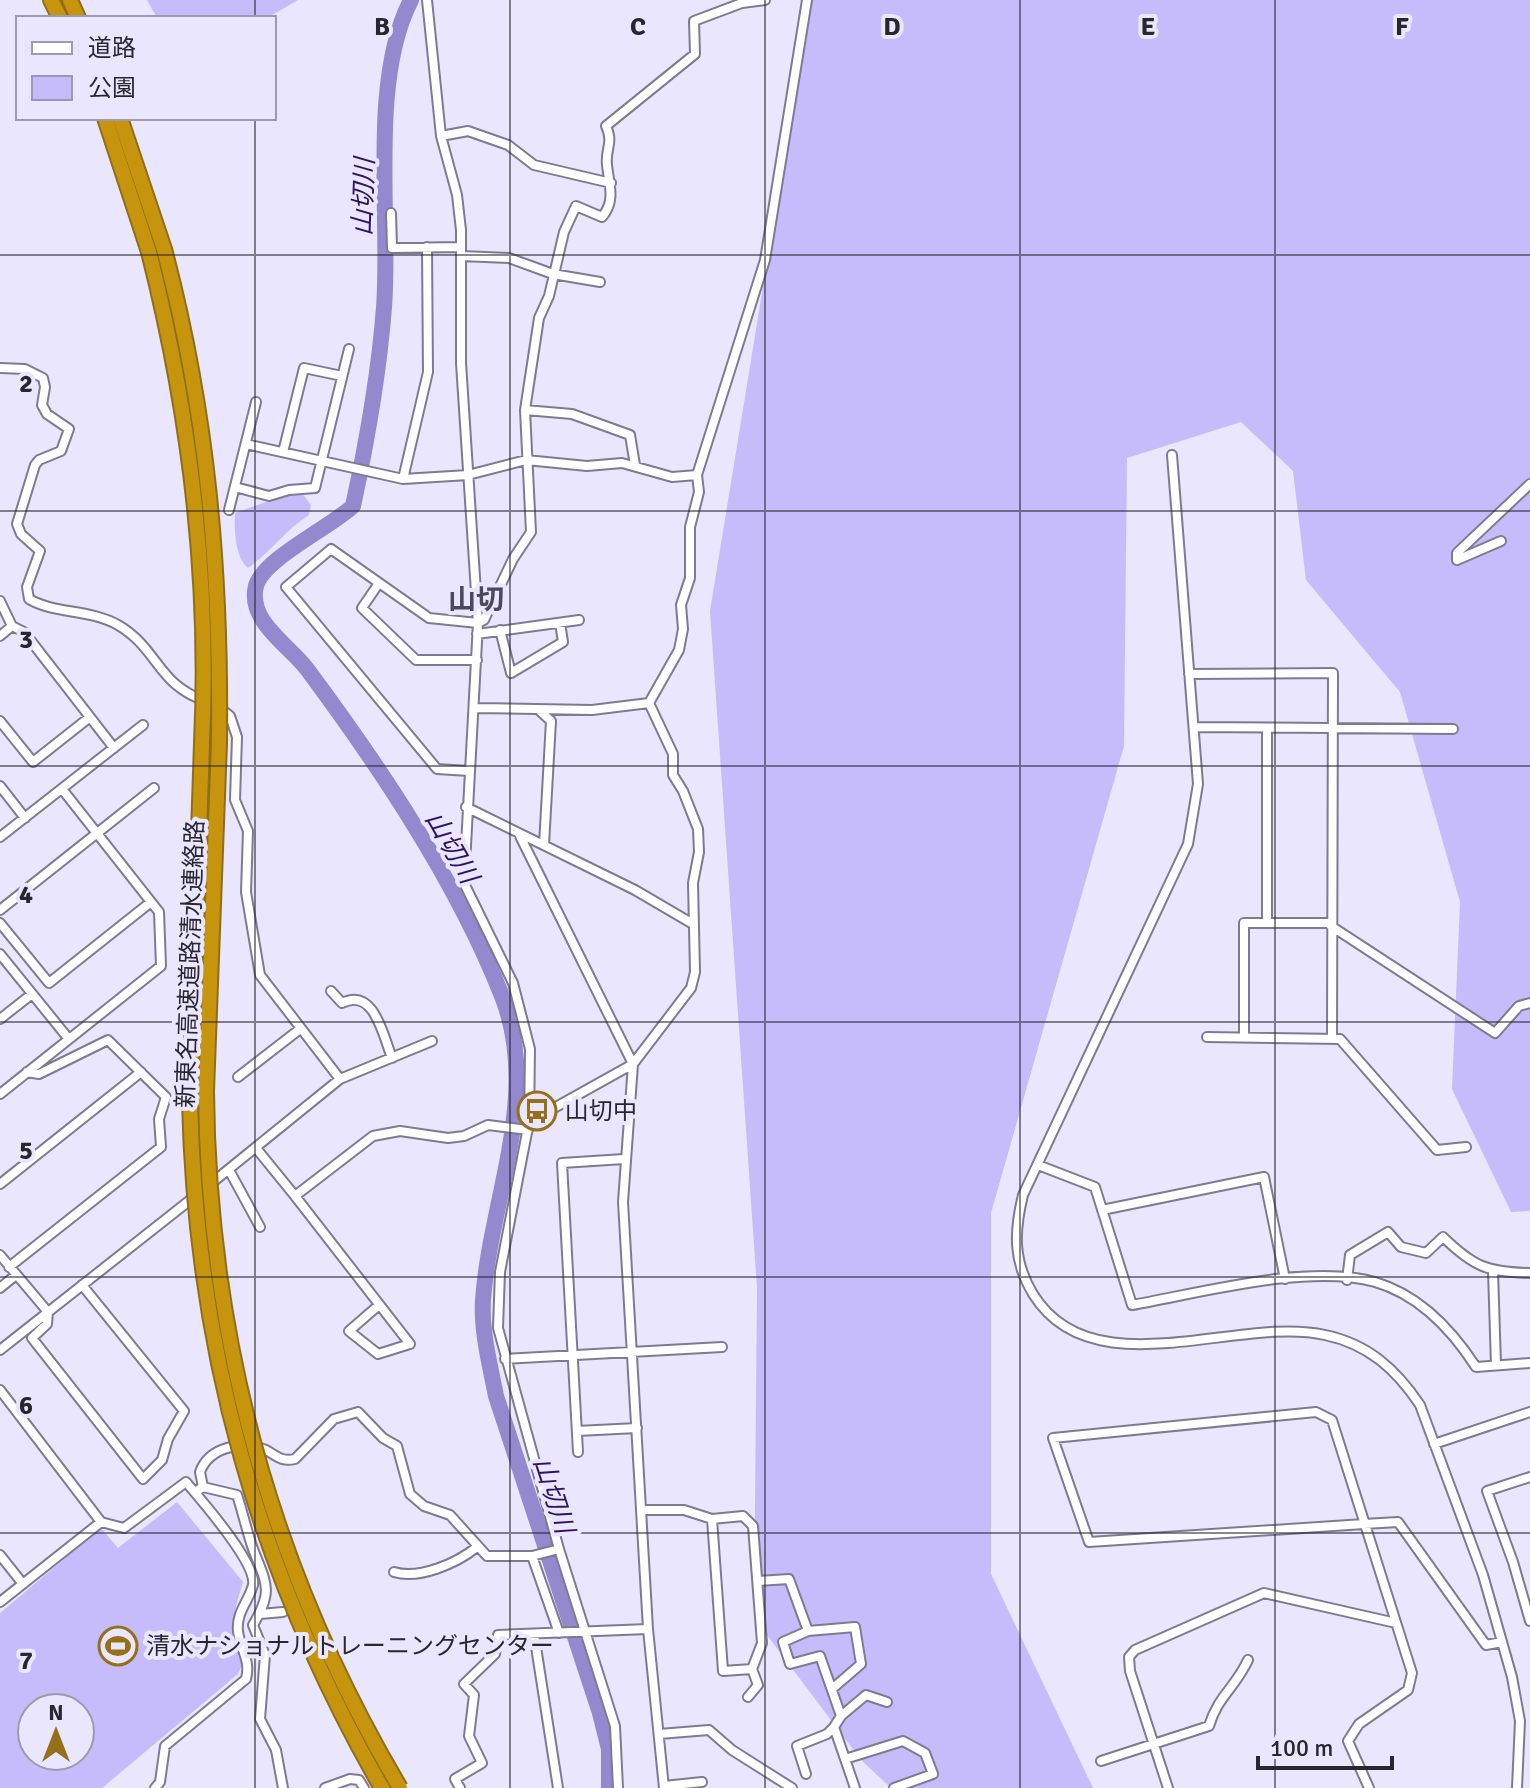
<svg xmlns="http://www.w3.org/2000/svg" width="1530" height="1788" viewBox="0 0 1530 1788" font-family="Signika,'Noto Sans JP',sans-serif">
<rect width="100%" height="100%" fill="#e9e6fe"/>
<path fill="#c6bcfc" fill-rule="evenodd" d="M147 0H298L267 18H157Z
M803 0H1530V1211L1511 1212 1452 1089 1460 902 1400 692 1306 580 1293 471 1241 422 1127 458 1124 746 991 1213V1574L1093 1788H891L861 1760 754 1618 757 1288 710 611 785 152Z
M302 493 311 505 309 515C284 531 271 552 248 568 235 558 234 529 235 513L285 495Z
M177 1502 243 1582C231 1620 231 1628 242 1665L238 1674 102 1788H0V1613L101 1528 118 1548ZM32 1708H80V1756H32Z"/>
<g fill="none" stroke-linecap="round" stroke-linejoin="round">
<path stroke="#9488ce" stroke-width="16" d="M411 0C369 81 391 217 384 307 379 374 367 441 353 506 331 527 263 559 256 586 247 621 289 645 307 669 380 767 457 882 502 996 541 1095 490 1200 483 1300 481 1331 490 1365 496 1396L600 1713 609 1749V1788"/>
<defs>
<path id="minor" d="M427 0 441 136 457 195 461 230V363L478 623 464 883 513 983 530 1049 529 1122 500 1272 498 1328 559 1549 615 1726 618 1788
M441 136 468 131 508 145 534 165 611 183
M391 213 392 248 461 247
M461 256 509 258 553 274 600 282
M0 368 25 369 43 378 45 387 42 405 47 414 69 429 61 451 39 460 35 465 17 524 21 534 40 551 27 587 29 599C54 614 90 609 118 625 158 648 158 686 206 701
M525 410 572 414 630 435 635 465
M246 444 403 479 468 475 526 460 587 466 622 463 672 477 697 475
M283 452 304 368 342 376
M1172 455 1198 784 1188 844 1023 1195C1014 1232 1013 1261 1033 1294 1092 1390 1238 1315 1325 1335 1368 1344 1396 1369 1420 1405L1483 1575 1512 1677 1520 1721 1517 1788
M403 479 428 372 427 247
M235 487 269 496 289 490 315 488 349 349
M229 510 256 402
M1501 541 1457 560V553L1530 484
M379 583 362 608 416 660H477
M0 601 12 626 24 632 114 748
M500 630 511 673 563 642 560 623
M477 634 579 620
M0 636 12 626
M1189 674 1333 673 1332 1037
M649 703 679 650 683 629 681 605 690 578V527L699 492 697 475 765 260 807 0
M218 706 230 716 237 737 235 800 248 831 246 892 260 975 340 1079
M475 708 592 710 649 703
M539 710 551 721 544 845
M0 721 33 762 90 717
M1194 727 1453 729
M469 771 437 769 286 587 331 549 429 618 478 623 484 620 513 559 531 532 525 410 539 318 549 296 564 232 576 206 602 217C616 201 609 184 607 165 605 148 614 144 606 126L695 54 694 21 742 3 765 0
M0 786 25 818
M466 807 635 890 693 924
M519 834 633 1064 623 1202 648 1629 664 1788
M0 837 143 725
M0 910 154 788
M0 923 49 983 151 902
M1267 923V728
M1331 926 1495 1033 1519 1006 1530 1003
M0 954 68 1038
M331 991 342 1003C374 987 383 1035 392 1058
M0 1019 32 994
M1207 1037 1340 1039 1437 1150 1466 1147
M1244 1037V923H1331
M238 1077 300 1029
M0 1094 161 966 159 912 62 789
M529 1122 633 1064 691 988 695 972 693 883 699 852 698 829 683 791 673 775V754L649 703
M256 1148 295 1196 373 1136 400 1131 448 1138 464 1136 488 1125 528 1130
M1038 1165 1095 1187 1132 1305C1200 1293 1309 1263 1375 1282 1420 1295 1452 1330 1476 1367L1530 1363
M229 1170 260 1227
M0 1184 141 1072
M208 1186 340 1079 432 1041
M295 1196 410 1344 378 1354 349 1331 379 1305
M1102 1210 1264 1177 1285 1279
M0 1255 48 1312 47 1324 32 1338 143 1479 162 1460 168 1439 184 1411 82 1285
M9 1267 161 1147 159 1119 166 1097 108 1040 39 1074 27 1072
M1493 1271 1496 1365
M1347 1280 1350 1255 1388 1232 1401 1247 1426 1253 1443 1237C1474 1267 1487 1272 1530 1273
M0 1288 16 1275
M0 1350 194 1197
M505 1359 722 1347
M0 1390 101 1522 124 1528 186 1482C201 1500 257 1563 253 1585 249 1601 236 1612 238 1631 240 1650 251 1659 246 1679L165 1746 160 1782 155 1788
M577 1431 637 1428
M1434 1444 1530 1412
M578 1452 562 1163 624 1159
M1530 1477 1487 1491 1513 1562 1530 1621
M203 1487 237 1495C243 1513 247 1532 253 1549 266 1583 274 1590 253 1625L265 1655 260 1719 276 1750 283 1788
M195 1492 203 1487 200 1472C209 1447 242 1440 266 1450 277 1456 281 1462 295 1459L334 1419 358 1412 383 1438 397 1446 410 1494 424 1506 450 1515 487 1556H532L559 1549
M642 1510H684L712 1519 743 1516 753 1526 762 1643 752 1669 723 1671 712 1519
M0 1555 23 1584
M532 1556 559 1633
M394 1572C419 1580 457 1563 477 1547
M758 1581 789 1579 808 1631 783 1642 790 1664 820 1656 841 1716 834 1727 855 1788
M0 1602 101 1522
M260 1614 283 1612
M808 1631 855 1627 861 1664 832 1689
M534 1634 558 1788
M748 1697 758 1685 752 1669
M841 1716 866 1695 887 1702
M659 1734 709 1730 732 1750 792 1788
M845 1759 903 1741 925 1753 933 1774 894 1788
M1101 1761 1209 1726C1218 1696 1235 1688 1248 1660
M806 1774 797 1746 827 1734 834 1727
M664 1786 702 1782
M325 1788 350 1779 359 1780 364 1788
M460 1788 455 1779 482 1763 469 1736 474 1695 464 1684 495 1654 498 1635 648 1629
M1168 1788 1130 1671 1129 1657 1135 1650 1264 1593 1396 1623
M1369 1788 1348 1741 1359 1724 1408 1690 1412 1673 1332 1420 1316 1412 1053 1438 1089 1542 1364 1524 1398 1522 1486 1645 1502 1642"/>
<path id="motorway" d="M51 0 60 18
M70 0 78 18
M105 118 149 252
M120 118 164 249
M206 1091 219 743
M190 1102 202 743"/>
</defs>
<use href="#minor" stroke="#7e7b91" stroke-width="12"/>
<use href="#motorway" stroke="#8f6e19" stroke-width="18"/>
<use href="#minor" stroke="#fff" stroke-width="8"/>
<use href="#motorway" stroke="#c7950d" stroke-width="14"/>
<defs>
<path id="motorway-bridge" d="M164 249C208 415 221 572 219 743
M149 252C190 414 210 575 202 743
M206 1091C208 1340 273 1574 400 1788
M190 1102C196 1351 258 1572 382 1788"/>
</defs>
<use href="#motorway-bridge" stroke="#8f6e19" stroke-width="18" stroke-linecap="butt"/>
<use href="#motorway-bridge" stroke="#c7950d" stroke-width="14"/>
</g>
<path fill="none" stroke="#28272f" stroke-width="2" stroke-opacity="0.55" d="M255 0V18M510 0V1788M765 0V1788M1020 0V1788M1275 0V1788M255 118V1788M0 255H1530M0 511H1530M0 766H1530M0 1022H1530M0 1277H1530M0 1533H1530"/>
<defs>
<symbol id="bus-ring" viewBox="-11 -11 22 22"><circle r="9.5" fill="#e9e6fe" stroke="#947019" stroke-width="1.5"/><path d="M-5-6H5V4H4V6H2V4H-2V6H-4V4H-5ZM-3.5-4V0h7V-4ZM-3.5 1.2v1.5H-2V1.2ZM2 1.2v1.5H3.5V1.2Z" fill="#947019"/></symbol>
<symbol id="stadium-ring" viewBox="-11 -11 22 22"><circle r="9.5" fill="#e9e6fe" stroke="#947019" stroke-width="1.5"/><path d="M0-5a6.5 5 0 1 0 0 10a6.5 5 0 1 0 0-10ZM-3.5-1.8h7v3.6h-7Z" fill="#947019"/></symbol>
</defs>
<g fill-rule="evenodd">
<use href="#bus-ring" x="515" y="1089" width="44" height="44"/>
<use href="#stadium-ring" x="96" y="1624" width="44" height="44"/>
</g>
<g text-anchor="middle" stroke-width="8" stroke-linejoin="round" paint-order="stroke">
<g font-size="24" fill="#28272f" stroke="#e9e6fe">
<text transform="translate(190 964) rotate(-88)" y="8">新東名高速道路清水連絡路</text>
</g>
<g font-size="24" fill="#28272f" stroke="#e9e6fe" text-anchor="start">
<text x="565" y="1119">山切中</text>
<text x="146" y="1654">清水ナショナルトレーニングセンター</text>
</g>
<g font-size="26" font-style="italic" fill="#2e1264" stroke="#e9e6fe">
<text transform="translate(363 197) rotate(-88)" y="9">山切川</text>
<text transform="translate(452 847) rotate(60)" y="9">山切川</text>
<text transform="translate(554 1495) rotate(72)" y="9">山切川</text>
</g>
<g font-size="28" font-weight="bold" fill="#4b485b" stroke="#e9e6fe">
<text x="476" y="609">山切</text>
</g>
</g>
<g font-size="26" text-anchor="middle" font-weight="bold" fill="#28272f" stroke="#e9e6fe" stroke-width="8" stroke-linejoin="round" paint-order="stroke">
<text x="382" y="35">B</text>
<text x="638" y="35">C</text>
<text x="892" y="35">D</text>
<text x="1148" y="35">E</text>
<text x="1402" y="35">F</text>
<text x="26" y="392">2</text>
<text x="26" y="648">3</text>
<text x="26" y="903">4</text>
<text x="26" y="1159">5</text>
<text x="26" y="1414">6</text>
<text x="26" y="1669">7</text>
</g>
<rect x="16" y="16" width="260" height="104" fill="#e9e6fe" stroke="#9c9aab" stroke-width="2"/>
<rect x="32" y="42" width="40" height="12" fill="#ffffff" stroke="#9c9aab" stroke-width="2"/>
<text x="88" y="56" font-size="24" fill="#28272f">道路</text>
<rect x="32" y="76" width="40" height="24" fill="#c6bcfc" stroke="#9c9aab" stroke-width="2"/>
<text x="88" y="96" font-size="24" fill="#28272f">公園</text>
<g transform="translate(56 1732)"><circle r="38" fill="#e9e6fe" stroke="#9c9aab" stroke-width="2"/>
<path d="M0-6L14 30L0 20L-14 30Z" fill="#947019"/>
<text y="-12" font-size="22" font-weight="bold" text-anchor="middle" fill="#28272f">N</text>
</g>
<path d="M1258 1756v12h134v-12" fill="none" stroke="#28272f" stroke-width="4"/>
<text x="1270" y="1756" font-size="24" fill="#28272f" stroke="#e9e6fe" stroke-width="6" paint-order="stroke">100 m</text>
</svg>
